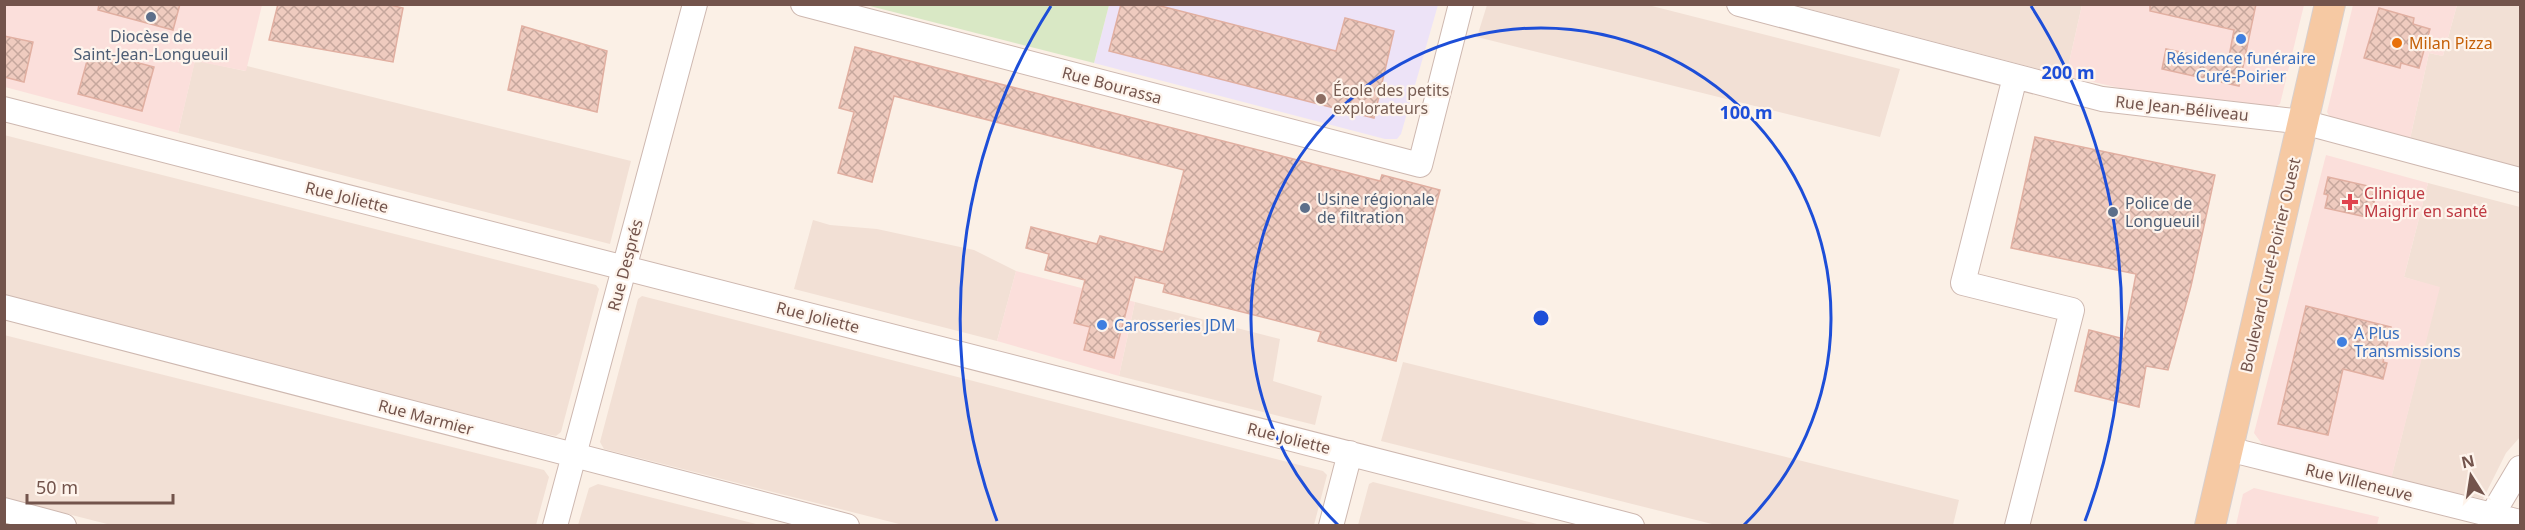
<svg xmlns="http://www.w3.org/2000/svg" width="2525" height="530" viewBox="0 0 2525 530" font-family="'Noto Sans',sans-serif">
<defs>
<pattern id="building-cross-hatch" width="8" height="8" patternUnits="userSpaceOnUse" patternTransform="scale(1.5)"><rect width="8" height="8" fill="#efcbbf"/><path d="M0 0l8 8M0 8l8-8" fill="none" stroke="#c6a79d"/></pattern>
</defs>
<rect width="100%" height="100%" fill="#fbf0e6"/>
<path fill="#f2e0d5" d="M1487 5H1648L1900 69 1880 137 1477 37Z
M1794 5H2082L2066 76Z
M2457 5H2520V167L2410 139 2429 53 2443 56Z
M195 60 245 71 247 66 631 161 610 244 178 133Z
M4 135 596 285 599 289 561 432 556 436 546 434 5 297Z
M2428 183 2520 207V437L2506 453 2483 499 2391 479 2439 288 2404 277Z
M813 220 830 225 877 229 974 250 1016 271 997 341 794 289Z
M642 296 1323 471 1327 475 1314 525H903L604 449 600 442 638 299Z
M1135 302 1280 339 1273 381 1322 396 1315 425 1119 376Z
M4 335 544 470 549 477 536 525H111L5 498Z
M1403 362 1959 500 1953 525H1716L1381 441Z
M1373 482 1541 525H1358L1369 484Z
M598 484 760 525H578L589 488Z"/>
<path fill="#fbdfdb" d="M4 5H262L246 71 195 61 178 133 5 87Z
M2082 5H2304L2280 104 2272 109 2120 88 2066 76Z
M2353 5H2457L2443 56 2429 53 2410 139 2331 119 2327 112Z
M2326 155 2428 183 2404 277 2440 287 2391 479 2262 444 2254 433Z
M1016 271 1135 302 1119 376 997 341Z
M2254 488 2379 517 2377 525H2236L2243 494Z"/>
<path fill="#ede3f7" d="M1109 5H1438L1401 134 1397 139H1385L1094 63Z"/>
<path fill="#d9e8c5" d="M866 5H1109L1094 63Z"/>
<path fill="url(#building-cross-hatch)" stroke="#e1afa1" stroke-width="1.5" d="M99 4H180L173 30 98 10Z
M278 4H386L403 8 393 62 269 40Z
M1121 4H1153L1336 51 1345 18 1394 31 1374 118 1109 51Z
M2150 4H2256L2239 86 2162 69 2166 49 2228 62 2234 30 2150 11Z
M2379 8 2414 18 2413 24 2430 29 2419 68 2401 63 2400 68 2364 58Z
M522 26 607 51 597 112 508 90Z
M4 36 33 42 24 82 4 77Z
M855 47 1380 181 1382 175 1440 190 1396 361 1318 341 1321 332 1163 292 1165 284 1135 277 1114 358 1084 350 1090 327 1074 323 1085 280 1045 270 1049 254 1026 248 1031 227 1097 244 1100 236 1163 252 1184 170 894 96 872 182 838 173 854 112 839 108Z
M90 50 154 67 142 111 78 94Z
M2035 137 2215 175 2191 286 2168 370 2146 366 2139 407 2075 391 2089 330 2124 339 2136 274 2011 248Z
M2328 177 2377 188 2371 218 2325 208 2328 195 2324 194Z
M2306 306 2391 327 2383 362 2387 363 2383 379 2343 369 2328 435 2278 424Z"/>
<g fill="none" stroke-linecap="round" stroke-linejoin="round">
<defs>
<path id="minor" d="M803 4 1420 165 1461 4
M1739 4 2102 99 2303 122 2520 180
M2015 77 1963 283 2072 310 2017 526
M4 109 1632 526
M4 307 847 526
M2228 449 2520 522
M4 510 64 526
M2492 515 2520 468
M555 526 695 4
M1331 526 1350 453"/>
<path id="major" d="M2210 526 2330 4"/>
</defs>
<use href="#minor" stroke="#ceb8b0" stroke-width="26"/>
<use href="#major" stroke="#d8cfcd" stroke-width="32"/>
<use href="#minor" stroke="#fff" stroke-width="24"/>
<use href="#major" stroke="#f6c9a3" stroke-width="30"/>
</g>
<g fill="none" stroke="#1d4ed8" stroke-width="3">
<path d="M1338 525A290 290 0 1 1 1744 525"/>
<path d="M997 521A581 581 0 0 1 1051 6M2031 6A581 581 0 0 1 2085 521"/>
</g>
<g fill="#5c6f8a" stroke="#fef4ec" stroke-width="2">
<circle cx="151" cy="17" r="6"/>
<circle cx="1305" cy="208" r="6"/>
<circle cx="2113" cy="212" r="6"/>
</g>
<g fill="#3f7fe0" stroke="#fef4ec" stroke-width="2">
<circle cx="2241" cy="39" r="6"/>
<circle cx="1102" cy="325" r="6"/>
<circle cx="2342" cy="342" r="6"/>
</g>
<circle fill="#e8710a" stroke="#fef4ec" stroke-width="2" cx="2397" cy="43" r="6"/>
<circle fill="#8d6e63" stroke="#fef4ec" stroke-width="2" cx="1321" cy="99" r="6"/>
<path fill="#e0444e" stroke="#fef4ec" stroke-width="2" d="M2347 193h6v6h6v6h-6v6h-6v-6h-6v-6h6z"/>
<g text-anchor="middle" stroke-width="4.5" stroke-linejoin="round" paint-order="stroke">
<g font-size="16" fill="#4e5e75" stroke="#fef4ec" text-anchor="start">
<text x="151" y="42" text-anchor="middle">Diocèse de<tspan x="151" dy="18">Saint-Jean-Longueuil</tspan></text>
<text x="1317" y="205">Usine régionale<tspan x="1317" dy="18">de filtration</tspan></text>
<text x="2125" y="209">Police de<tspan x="2125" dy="18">Longueuil</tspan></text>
</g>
<g font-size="16" fill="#c56008" stroke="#fef4ec" text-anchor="start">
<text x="2409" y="49">Milan Pizza</text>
</g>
<g font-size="16" fill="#366cbe" stroke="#fef4ec" text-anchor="start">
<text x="2241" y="64" text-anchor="middle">Résidence funéraire<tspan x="2241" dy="18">Curé-Poirier</tspan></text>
<text x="1114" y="331">Carosseries JDM</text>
<text x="2354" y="339">A Plus<tspan x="2354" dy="18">Transmissions</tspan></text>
</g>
<g font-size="16" fill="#73544c" stroke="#fef4ec">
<text transform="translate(1112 85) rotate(15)" y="6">Rue Bourassa</text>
<text transform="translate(2182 108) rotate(6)" y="6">Rue Jean-Béliveau</text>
<text transform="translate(347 197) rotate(14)" y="6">Rue Joliette</text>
<text transform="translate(625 265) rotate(-75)" y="6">Rue Després</text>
<text transform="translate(2270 265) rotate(-77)" y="6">Boulevard Curé-Poirier Ouest</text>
<text transform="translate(818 317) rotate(14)" y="6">Rue Joliette</text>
<text transform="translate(426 417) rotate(15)" y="6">Rue Marmier</text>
<text transform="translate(1289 438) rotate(14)" y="6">Rue Joliette</text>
<text transform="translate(2359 482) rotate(14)" y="6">Rue Villeneuve</text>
</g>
<g font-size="16" fill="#785e54" stroke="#fef4ec" text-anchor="start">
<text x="1333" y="96">École des petits<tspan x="1333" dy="18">explorateurs</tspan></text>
</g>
<g font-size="16" fill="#be3a42" stroke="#fef4ec" text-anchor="start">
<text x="2364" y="199">Clinique<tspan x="2364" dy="18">Maigrir en santé</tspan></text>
</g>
</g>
<circle cx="1541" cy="318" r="9" fill="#1d4ed8" stroke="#fef4ec" stroke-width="3"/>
<g font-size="18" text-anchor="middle" font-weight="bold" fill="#1d4ed8" stroke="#fef4ec" stroke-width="4.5" stroke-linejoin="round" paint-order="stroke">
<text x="2068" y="79">200 m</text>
<text x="1746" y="119">100 m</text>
</g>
<rect width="2525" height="530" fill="none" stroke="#73544c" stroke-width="12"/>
<g transform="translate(2471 476) rotate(348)" stroke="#fef4ec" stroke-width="4.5" paint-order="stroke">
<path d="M0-4.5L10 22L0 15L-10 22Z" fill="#73544c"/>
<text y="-9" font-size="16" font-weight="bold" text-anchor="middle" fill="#73544c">N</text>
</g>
<path d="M27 494v9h146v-9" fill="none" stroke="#73544c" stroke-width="3"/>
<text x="36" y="494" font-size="18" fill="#73544c" stroke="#fef4ec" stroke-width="4.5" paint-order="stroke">50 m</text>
</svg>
